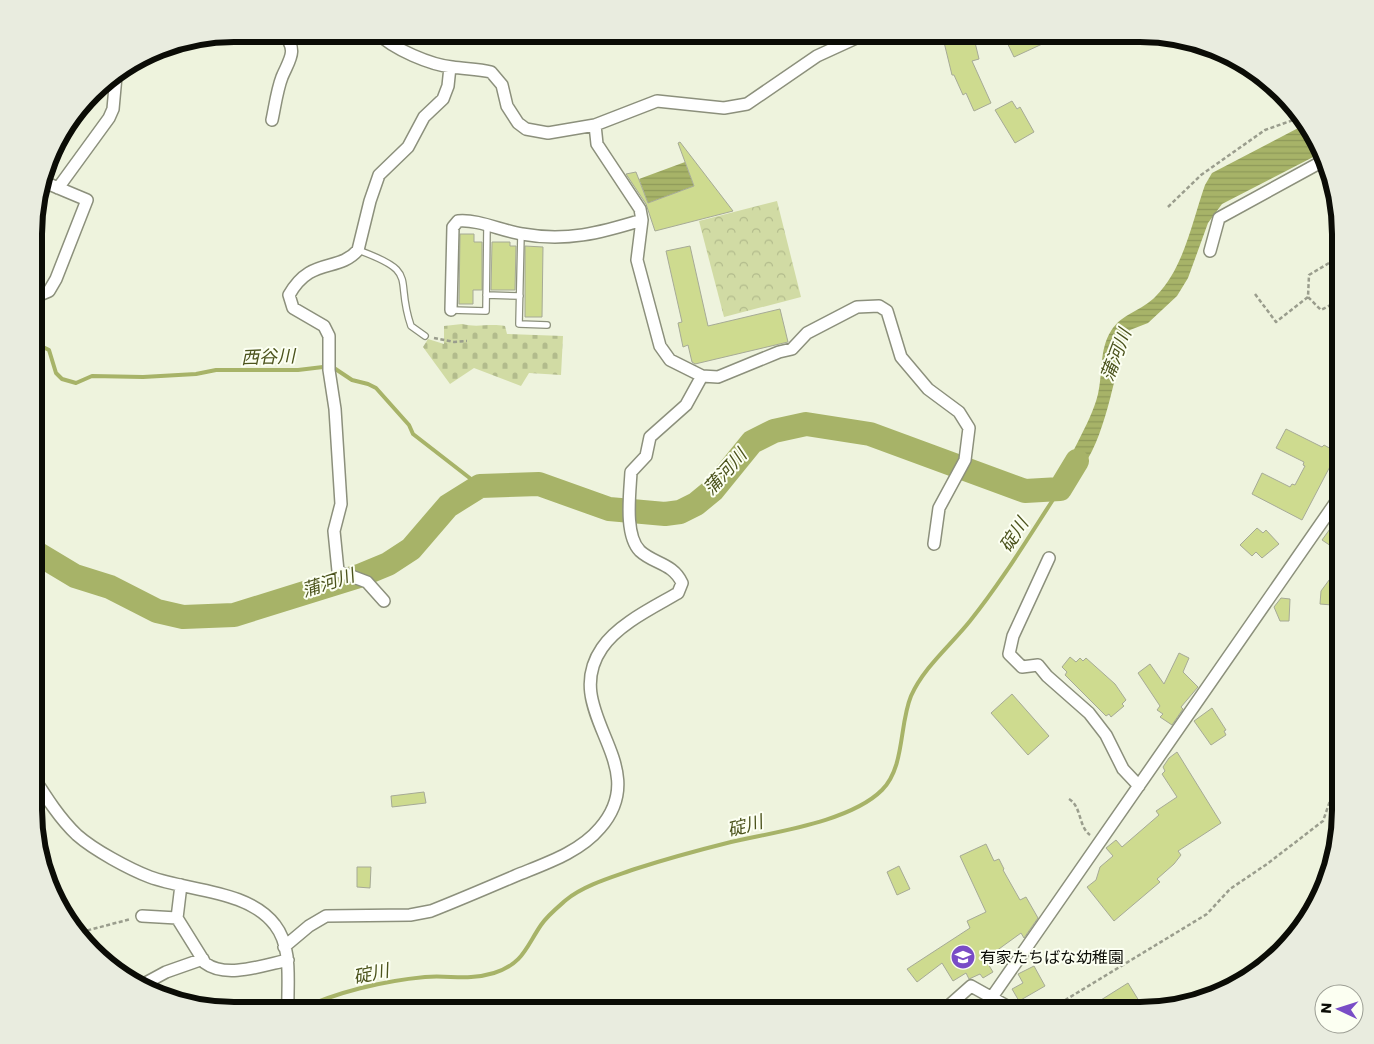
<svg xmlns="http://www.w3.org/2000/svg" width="1374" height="1044" viewBox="0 0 1374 1044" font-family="Poppins,'Noto Sans JP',sans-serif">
<defs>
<pattern id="cemetery-stones" width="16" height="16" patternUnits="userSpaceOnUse" patternTransform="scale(1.25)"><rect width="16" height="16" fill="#d1dba4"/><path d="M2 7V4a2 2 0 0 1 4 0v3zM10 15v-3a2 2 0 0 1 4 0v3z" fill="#b2bb8c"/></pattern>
<pattern id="park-crowns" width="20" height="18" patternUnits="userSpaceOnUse" patternTransform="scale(1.25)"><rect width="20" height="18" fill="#d1dba4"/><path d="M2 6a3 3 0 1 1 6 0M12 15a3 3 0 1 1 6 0" fill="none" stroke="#b2bb8c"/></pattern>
<pattern id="water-rules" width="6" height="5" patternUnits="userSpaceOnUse" patternTransform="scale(1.25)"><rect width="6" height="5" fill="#a7b368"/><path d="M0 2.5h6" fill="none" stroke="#8e9959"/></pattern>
</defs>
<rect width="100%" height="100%" fill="#eef3dd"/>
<path fill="url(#cemetery-stones)" d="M462 324C478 328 489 323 505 326L507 334 563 336 561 375 529 373 521 386 474 368 450 384 423 347 428 339 444 344V326Z"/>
<path fill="url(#park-crowns)" d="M777 201 801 297 724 317 699 221Z"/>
<path fill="url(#water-rules)" d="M1304 125 1320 146 1321 153 1222 204 1208 223 1188 278 1177 296 1148 323 1130 330C1123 340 1121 355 1118 367 1108 405 1097 468 1060 489 1065 457 1090 427 1098 394 1103 373 1099 350 1111 331 1122 313 1142 311 1156 296 1184 268 1192 222 1205 185L1212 173Z
M685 162 694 186 648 203 639 179Z"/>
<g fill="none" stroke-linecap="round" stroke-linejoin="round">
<path stroke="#a7b368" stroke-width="4" d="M35 343 49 350 56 373 62 379 76 383 92 376 143 377 196 374 216 370H298L323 367 334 368 352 380 368 384 376 388 409 425 413 434 480 486
M299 1010C336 992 383 981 425 977 451 975 467 981 494 973 523 964 526 947 541 925 547 916 558 907 566 900 584 885 613 877 635 869 666 859 699 850 731 842 774 832 850 822 882 790 905 767 899 725 911 696 924 667 950 646 970 621 1003 580 1031 533 1060 489"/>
<path stroke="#a7b368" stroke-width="24" d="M35 552 75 576 110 587 157 611 183 617 234 615 359 576 388 564 411 549 448 506 480 486 539 484 609 509 665 514 680 512 696 504 713 490 752 442 774 431 806 424 870 434 1025 491 1060 489 1077 461"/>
</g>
<path fill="#cedb8f" stroke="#a6aa96" d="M942 34H973L979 59 972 61 991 103 974 111 966 93 963 95 954 75H952Z
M1003 34H1064L1014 57Z
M1012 101 1017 109 1020 107 1034 132 1015 143 995 110Z
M680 142 733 211 655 231 646 204 626 174 636 172 648 203 694 186 678 143Z
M460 234H474V242H482V290H473V304H459Z
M492 242H510V246H516L515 290H491Z
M525 246 543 247 542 317H525Z
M690 246 708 326 780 309 788 342 695 364 692 362 688 345 683 347 678 323 682 322 666 251Z
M1286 429 1322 447 1324 445 1333 450 1332 453 1336 455 1302 520 1252 494 1262 473 1290 487 1292 484 1295 485 1305 466 1303 465 1304 462 1276 448Z
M1340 515V552L1322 540Z
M1257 528 1263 533 1266 530 1279 544 1262 558 1256 552 1252 556 1240 545Z
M1335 572 1332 605 1320 604 1321 591Z
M1281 598 1290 599 1289 621H1280L1274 607Z
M1179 653 1189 658 1183 672 1198 687 1181 707 1183 709 1172 725 1160 717 1163 714 1157 710 1160 706 1138 673 1150 664 1164 684Z
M1070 657 1076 662 1080 658 1083 661 1086 658 1115 684 1126 700 1122 704 1124 706 1111 717 1109 714 1106 716 1065 675 1067 672 1062 667Z
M1012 694 1049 736 1028 755 991 713Z
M1212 708 1226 730 1224 731 1226 735 1211 745 1194 721Z
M1177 752 1221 823 1178 851 1181 855 1174 864 1157 879 1160 882 1114 921 1087 887 1096 880 1100 867 1113 856 1106 848 1116 840 1122 847 1159 815 1156 811 1177 797 1162 774 1165 771 1163 767 1169 758Z
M424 792 426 803 392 807 391 796Z
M986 844 994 861 999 859 1004 869 1003 870 1020 900 1026 897 1038 918 1024 938 1021 933 985 959 993 972 983 978 980 974 969 979 966 973 953 981 942 963 917 982 907 969 970 928 967 921 986 912 960 856Z
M899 866 910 889 897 895 887 872Z
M357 867H371L370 888 357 887Z
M1034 966 1045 986 1019 1001 1012 989 1023 983 1018 974Z
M1128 983 1144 1009 1085 1010Z"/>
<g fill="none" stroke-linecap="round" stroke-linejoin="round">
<defs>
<path id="lane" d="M521 234 519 324 547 325
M358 250C421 273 394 277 411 326L425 336
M486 295 520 296
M451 310 486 311 487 226"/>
<path id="street" d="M379 34C393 49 431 65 452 67 465 69 478 69 491 72L502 85 507 106 518 123 526 129 548 133 595 125 657 101 724 108 747 104 817 56 865 34
M272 120C275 106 277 90 282 77 289 60 299 50 283 34
M58 188 109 118 113 109 116 76
M1210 251 1219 218 1323 161
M35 297 49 291 56 279 87 200 44 182
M451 310 453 227 458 221C478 219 502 231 522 234 566 242 600 233 642 220
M702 376 718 377 779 352 792 349 807 333 857 307 879 306 887 311 901 357 928 389 959 412 969 428 965 460 939 508 934 544
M1049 558 1013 636 1009 654 1022 667 1038 665 1047 676 1089 713 1106 735 1123 769 1139 786
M384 601 367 582 338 571 334 531 341 504 335 409 329 370V336L324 326 293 308 289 295C311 256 338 273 358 250L370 201 379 175 408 147 424 117 443 99 448 86 450 67
M34 778C46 797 60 819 77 835 94 850 129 869 150 877 188 891 249 890 275 925 293 948 287 983 288 1010
M142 916 177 918 205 963C226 979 264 965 288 960
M177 918 181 885
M284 947 309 926 326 916 410 915 431 911C459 900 487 888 515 876 544 864 579 853 600 828 656 764 558 712 602 648 618 624 654 607 678 593L682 583C673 563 654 564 640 551 624 535 630 493 631 472L646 456 650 437 686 405 702 376 670 360 660 346 637 260 642 220 640 209 597 144 595 125
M142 985 166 972 203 959
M944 1010 971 986 1014 1010
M983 1010 1340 496"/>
</defs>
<use href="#lane" stroke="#8c907c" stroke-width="8"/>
<use href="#street" stroke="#8c907c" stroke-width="14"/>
<path stroke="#9a9d8d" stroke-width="2.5" stroke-dasharray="4 2.5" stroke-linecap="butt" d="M1168 207 1201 175 1265 130 1299 118
M1329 263 1309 275 1308 297 1321 310 1340 300
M1255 294 1276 322 1308 297
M434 338 454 342 467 341
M1069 799C1082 807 1078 826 1090 835
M81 932 131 919
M1041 1010 1057 1005 1207 914 1230 889 1267 864 1323 821 1331 798 1340 789"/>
<use href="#lane" stroke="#fff" stroke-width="5.5"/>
<use href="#street" stroke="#fff" stroke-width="11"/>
</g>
<defs>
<symbol id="school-disc" viewBox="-11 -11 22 22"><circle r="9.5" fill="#794dc6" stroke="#fcfff2"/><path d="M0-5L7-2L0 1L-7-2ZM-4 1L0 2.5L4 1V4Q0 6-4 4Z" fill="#fff"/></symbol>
</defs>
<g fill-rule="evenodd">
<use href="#school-disc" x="949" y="943" width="28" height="28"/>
</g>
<g text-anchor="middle" stroke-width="4" stroke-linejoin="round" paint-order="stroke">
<g font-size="16" fill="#0b0c06" stroke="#fcfff2" text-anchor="start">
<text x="980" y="963">有家たちばな幼稚園</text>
</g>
<g font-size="18" font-style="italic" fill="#4b531c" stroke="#fcfff2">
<text transform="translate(1116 355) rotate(-69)" y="6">蒲河川</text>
<text transform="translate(268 357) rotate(-2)" y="6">西谷川</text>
<text transform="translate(725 472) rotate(-48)" y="6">蒲河川</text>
<text transform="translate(1014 535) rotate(-57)" y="6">碇川</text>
<text transform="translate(328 583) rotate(-18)" y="6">蒲河川</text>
<text transform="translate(745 826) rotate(-15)" y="6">碇川</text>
<text transform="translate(371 974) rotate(-12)" y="6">碇川</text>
</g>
</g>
<path d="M0 0H1374V1044H0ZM234 42H1140A192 192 0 0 1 1332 234V810A192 192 0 0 1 1140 1002H234A192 192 0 0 1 42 810V234A192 192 0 0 1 234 42Z" fill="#e9ecdf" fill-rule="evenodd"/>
<path fill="none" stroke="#0b0c06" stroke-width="6" d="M234 42H1140A192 192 0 0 1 1332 234V810A192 192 0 0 1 1140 1002H234A192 192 0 0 1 42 810V234A192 192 0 0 1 234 42Z"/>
<g transform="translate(1339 1009) rotate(274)"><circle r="24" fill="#fcfff2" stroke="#9c9e94"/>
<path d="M0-4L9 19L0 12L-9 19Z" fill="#794dc6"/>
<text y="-8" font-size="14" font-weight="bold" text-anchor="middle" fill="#0b0c06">N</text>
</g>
</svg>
